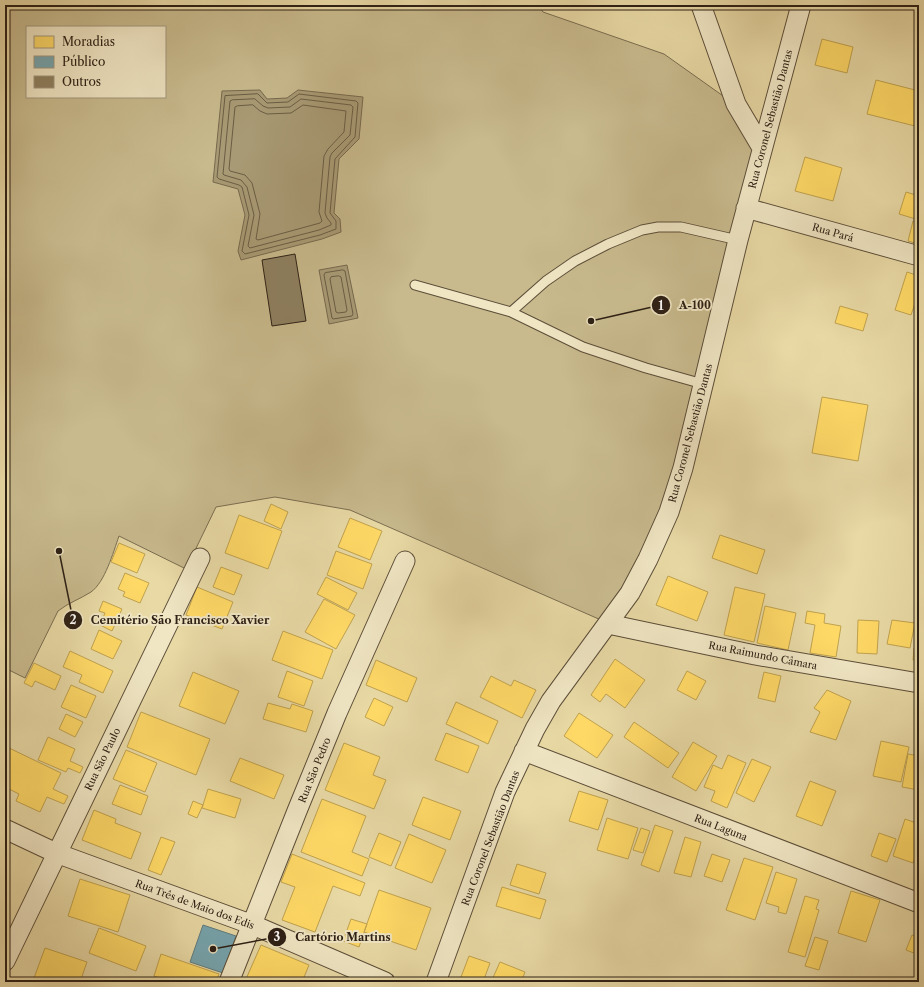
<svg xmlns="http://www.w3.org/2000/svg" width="924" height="987" viewBox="0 0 924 987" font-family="'Libre Caslon Text',serif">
<rect width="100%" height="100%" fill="#e8d9a5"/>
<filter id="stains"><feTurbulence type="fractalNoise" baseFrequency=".005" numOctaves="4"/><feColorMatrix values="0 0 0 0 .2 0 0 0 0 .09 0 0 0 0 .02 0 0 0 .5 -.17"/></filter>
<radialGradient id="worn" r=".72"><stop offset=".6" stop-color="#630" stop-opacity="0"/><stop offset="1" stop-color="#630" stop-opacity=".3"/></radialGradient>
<path fill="#c8ba8d" stroke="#7a6d51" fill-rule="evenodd" d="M5 5H538L543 12 664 54 726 98 755 149 679 450 666 496 641 552 619 593 601 620 350 510 275 497 216 507 186 569 119 536C113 553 105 582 91 592 80 599 68 603 58 611L25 678 5 668ZM27 27H165V97H27Z"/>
<path fill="#a89a74" stroke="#77694e" d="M260 90 267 99 287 98 298 90 363 97 359 139 339 159 334 213 340 219 341 232 322 239 241 260 238 251 245 215 238 189 213 182 222 91Z
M347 265 358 318 329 324 319 270Z"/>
<path fill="#ffd966" stroke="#c0a24e" d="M822 39 853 47 847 73 815 65Z
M876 80 919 91V111L915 126 867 114Z
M805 157 842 168 833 201 795 191Z
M906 192 919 196V220L899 214Z
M913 221 919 222V244L908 241Z
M907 272 919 276V292L911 315 895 310Z
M840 306 868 314 863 331 835 323Z
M822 397 868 405 858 461 812 453Z
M271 504 288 512 281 529 264 521Z
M239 515 282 531 268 569 225 553Z
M350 518 382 531 370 560 338 547Z
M720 535 765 550 757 574 712 558Z
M119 543 145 554 137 573 111 562Z
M336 551 372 564 363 589 327 575Z
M221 567 242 575 234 595 213 587Z
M125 573 149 583 140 603 123 596 125 592 118 589Z
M668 576 708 592 697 621 656 605Z
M326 577 357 593 348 610 317 594Z
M197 587 233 602 222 629 186 615Z
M735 587 765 594 754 642 724 635Z
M324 599 355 615 336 649 305 632Z
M103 601 122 609 112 631 100 625 105 613 99 611Z
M765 606 796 613 788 650 757 643Z
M807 611 825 614 824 623 841 626 836 657 810 653 815 625 805 623Z
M858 620 879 621 877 654 857 653Z
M892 620 915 623 910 648 887 644Z
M99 630 122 641 113 659 91 649Z
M283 631 333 650 322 679 272 660Z
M914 648 919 649V661L913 660Z
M70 651 113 671 103 693 79 682 82 675 63 667Z
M615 659 645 680 625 708 606 694 600 702 591 695Z
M376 660 417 678 407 702 366 685Z
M34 663 61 676 55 690 35 681 32 687 24 683Z
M287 671 313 681 304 706 278 697Z
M687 671 706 681 696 700 677 690Z
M193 672 239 691 225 724 179 706Z
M764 672 781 676 775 702 758 698Z
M491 676 511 686 514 680 536 690 522 718 480 697Z
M71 685 96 696 86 718 61 707Z
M827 690 851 701 836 740 810 732 820 712 814 708Z
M374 698 393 707 384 726 365 717Z
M456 702 498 721 488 744 446 724Z
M268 703 290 709 292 704 313 711 306 732 263 719Z
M141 712 210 739 196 775 127 747Z
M579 713 613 735 597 758 564 736Z
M66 714 83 722 75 737 59 729Z
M634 722 679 753 668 768 624 737Z
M446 733 479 746 468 773 435 760Z
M48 737 75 749 70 761 83 767 80 773 68 768 66 772 38 760Z
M881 741 909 747 901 782 873 776Z
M693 742 717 756 696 791 672 777Z
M344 743 380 757 373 775 386 780 374 809 325 790Z
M9 748 61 773 53 789 68 796 64 804 47 797 40 812 16 801 19 794 5 787V756Z
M126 750 157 763 145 792 113 779Z
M908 754 919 756V790L902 787Z
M728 755 746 763 727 808 711 801 715 791 704 787 713 765 722 769Z
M240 758 284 775 274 799 230 781Z
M752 759 771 767 754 802 736 793Z
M810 781 836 791 822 826 796 816Z
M120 785 148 796 141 815 112 804Z
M208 789 241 799 235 818 202 808Z
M579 791 608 800 598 830 569 821Z
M423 797 461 811 450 840 412 825Z
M322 799 366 816 352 852 369 859 362 876 301 852Z
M193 801 203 805 197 818 188 814Z
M94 810 116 819 115 823 141 833 131 859 82 840Z
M607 818 638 828 628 859 597 850Z
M905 819 919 824V848L913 863 893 856Z
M655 825 673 831 659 872 641 865Z
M641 828 650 831 643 853 633 850Z
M379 833 401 842 391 866 369 857Z
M879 833 896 839 887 862 871 856Z
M409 834 446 850 432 883 395 868Z
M161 837 175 842 161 875 148 870Z
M685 837 701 842 691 877 674 873Z
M292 854 365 883 360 896 333 886 315 932 282 920 295 887 281 882Z
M712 854 730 860 722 882 704 876Z
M744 858 773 867 755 920 726 910Z
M517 864 546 873 539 894 510 885Z
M776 872 797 879 786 914 778 912 779 907 766 903Z
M80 879 130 895 118 932 68 916Z
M502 887 546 900 540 919 496 906Z
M379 890 431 908 416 950 364 932Z
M851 891 880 900 866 942 838 933Z
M805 896 819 900 816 909 819 910 805 957 788 952Z
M351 919 367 924 359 947 343 941Z
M99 928 146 946 136 971 89 953Z
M912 935 919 938V955L906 950Z
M815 937 828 941 819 970 805 966Z
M261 945 309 965 302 982H253L246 979Z
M45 948 87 962 80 982H44L34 978Z
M161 954 219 974 216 982H170L154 976Z
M469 956 490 963 483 982H474L461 977Z
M500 962 525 972 521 982H491Z"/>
<path fill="#76a5af" stroke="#607d81" d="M203 925 236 936 223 973 190 962Z"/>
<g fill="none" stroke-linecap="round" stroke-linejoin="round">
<path stroke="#6a5d44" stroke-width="1" d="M258 94 267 103 288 102 299 94 356 101 358 103 355 137 335 159 330 213 336 221V229L320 235 245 254 242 251 249 215 242 187 239 185 219 179 217 177 225 96Z
M255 99 263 106 268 108 290 107 301 99 351 105 353 107 350 135 332 153 330 157 325 213 327 218 331 223V225L319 230 250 248 248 246 254 215 247 187 241 180 224 175 223 174 230 101 232 100Z
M253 105 260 111 267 114 291 113 303 105 346 111 344 132 328 149 324 156 319 212 322 221 320 223 258 240 256 239 260 214 252 183 245 175 230 171 229 169 235 107 237 106Z
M343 270 345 271 353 314 352 316 333 319 332 318 324 275 325 273Z
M339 276 341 277 347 310 346 312 338 313 336 312 330 279 331 277Z"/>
</g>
<path fill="#8e8060" stroke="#2d2015" d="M295 254 306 321 272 326 262 260Z"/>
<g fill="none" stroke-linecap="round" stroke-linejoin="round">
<defs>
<path id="lane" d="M415 285 511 312 583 347 646 368 703 384
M511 312 546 281 575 261 608 244 642 230 658 227H681L738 240"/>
<path id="street" d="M701 5 736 104 762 148
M746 208 919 256
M608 624 755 655 919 683
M524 751 919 903
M5 829 56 853 253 925 385 982
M5 961 200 558
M229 982 297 811 337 713 405 561
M436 982 505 792 535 729 551 701 630 593 648 559 669 512 683 468 738 240 801 5"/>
</defs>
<use href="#lane" stroke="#5c4e39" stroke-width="11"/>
<use href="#street" stroke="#5c4e39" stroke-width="21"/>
<use href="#lane" stroke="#f0e6c4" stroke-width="9"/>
<use href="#street" stroke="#f0e6c4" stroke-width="19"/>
</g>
<g text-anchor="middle" stroke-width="4" stroke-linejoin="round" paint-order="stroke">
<g font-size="10" fill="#2d2015" stroke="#f0e6c4">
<text transform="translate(770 119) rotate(-75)" y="4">Rua Coronel Sebastião Dantas</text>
<text transform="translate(833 232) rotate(16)" y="4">Rua Pará</text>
<text transform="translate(690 433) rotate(-75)" y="4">Rua Coronel Sebastião Dantas</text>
<text transform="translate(763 655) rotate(11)" y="4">Rua Raimundo Câmara</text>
<text transform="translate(102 759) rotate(-64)" y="4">Rua São Paulo</text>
<text transform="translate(314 770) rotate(-68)" y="4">Rua São Pedro</text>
<text transform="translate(721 827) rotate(21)" y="4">Rua Laguna</text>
<text transform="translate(490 838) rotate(-69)" y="4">Rua Coronel Sebastião Dantas</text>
<text transform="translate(195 904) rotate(20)" y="4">Rua Três de Maio dos Edis</text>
</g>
</g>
<path fill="none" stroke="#2d2015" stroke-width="1.5" d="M591 321L661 305M59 551L73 620M213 949L277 937"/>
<g fill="#2d2015" stroke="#f0e6c4" stroke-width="1.5">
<circle cx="591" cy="321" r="4"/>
<circle cx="59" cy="551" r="4"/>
<circle cx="213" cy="949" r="4"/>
<circle cx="661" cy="305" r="10"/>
<circle cx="73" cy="620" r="10"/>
<circle cx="277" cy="937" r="10"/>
</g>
<g font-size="12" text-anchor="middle" font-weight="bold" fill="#fff">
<text x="661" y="310">1</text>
<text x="73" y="624">2</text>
<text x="277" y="941">3</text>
</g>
<g font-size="11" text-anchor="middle" font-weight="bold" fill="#2d2015" stroke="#f0e6c4" stroke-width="4" stroke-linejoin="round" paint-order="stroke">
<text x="695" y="309">A-100</text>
<text x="180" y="624">Cemitério São Francisco Xavier</text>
<text x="343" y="941">Cartório Martins</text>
</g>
<rect width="924" height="987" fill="none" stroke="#e8d9a5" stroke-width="20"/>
<rect x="6" y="6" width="912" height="975" fill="none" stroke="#2d2015" stroke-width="2"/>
<rect x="10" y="10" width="904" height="967" fill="none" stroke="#2d2015"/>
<rect x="26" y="26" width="140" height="72" fill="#f0e6c4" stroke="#a2977e"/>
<rect x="34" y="36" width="20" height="12" fill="#ffd966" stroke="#a2977e"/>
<text x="62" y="46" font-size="12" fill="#2d2015">Moradias</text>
<rect x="34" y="56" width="20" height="12" fill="#76a5af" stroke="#a2977e"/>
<text x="62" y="66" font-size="12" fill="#2d2015">Público</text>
<rect x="34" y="76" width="20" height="12" fill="#8e8060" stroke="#a2977e"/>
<text x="62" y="86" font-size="12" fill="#2d2015">Outros</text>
<rect width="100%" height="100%" filter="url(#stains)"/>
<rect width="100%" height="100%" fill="url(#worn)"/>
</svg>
